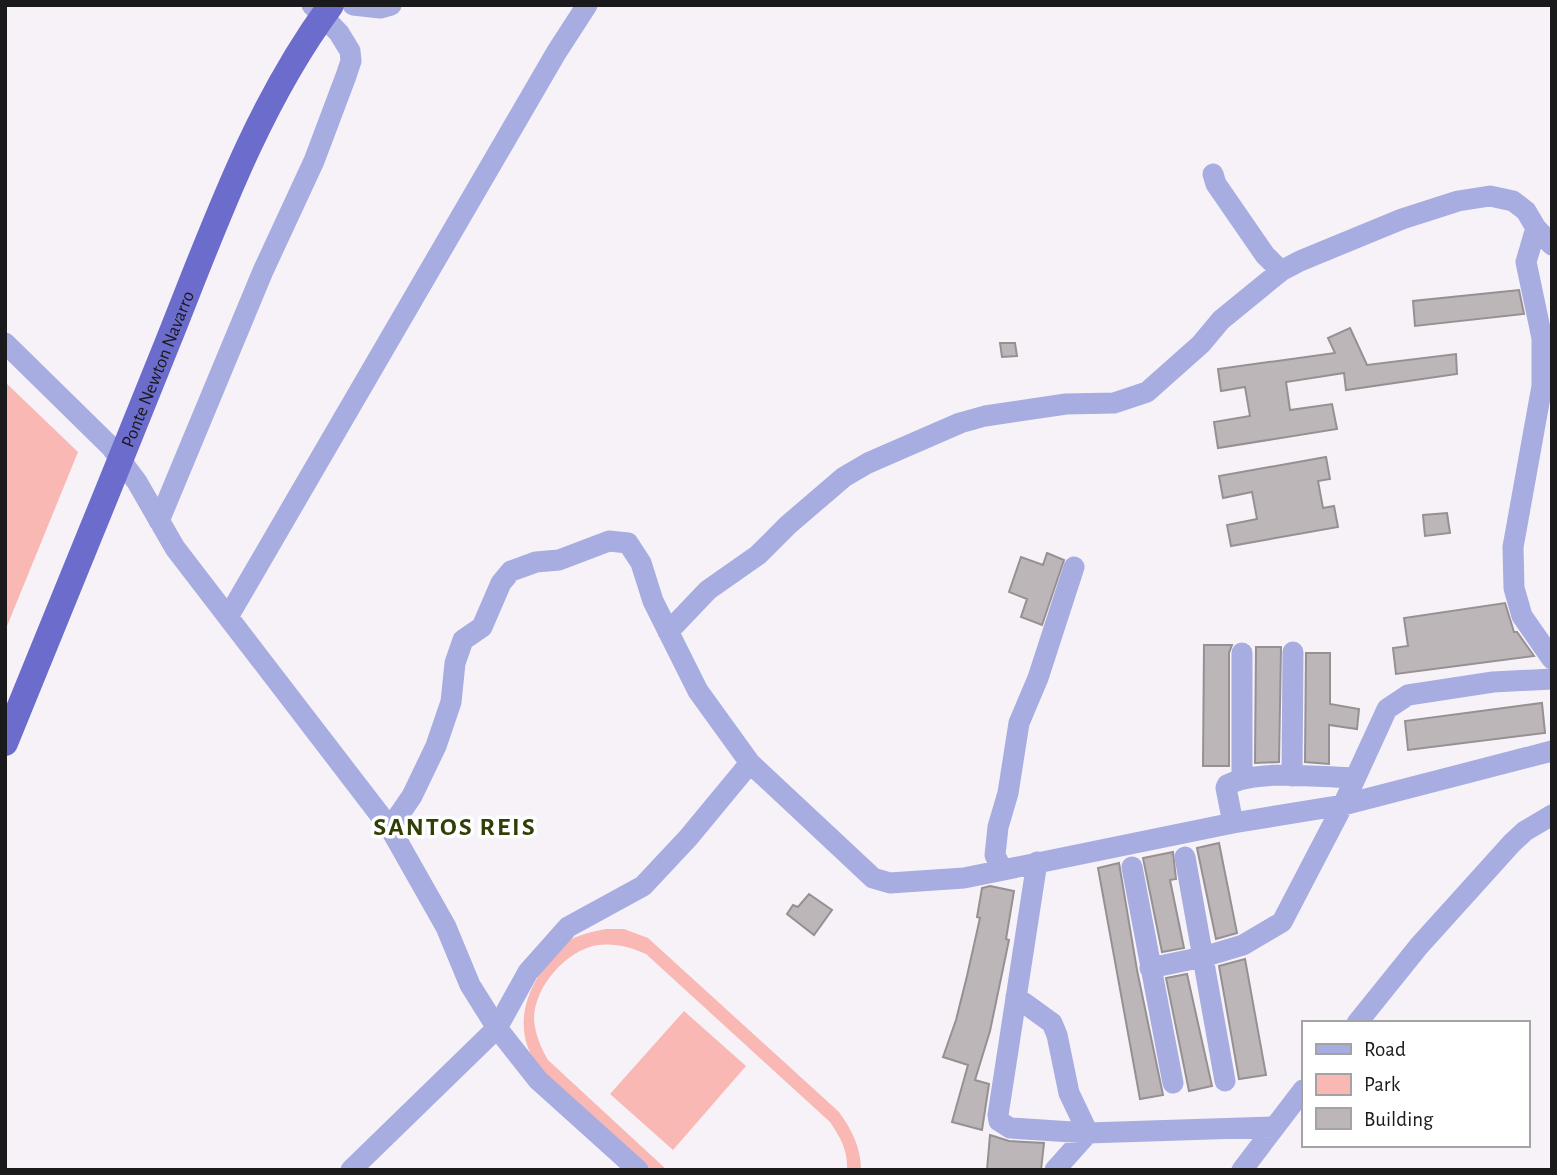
<svg xmlns="http://www.w3.org/2000/svg" width="1557" height="1175" viewBox="0 0 1557 1175" font-family="'Alegreya Sans',sans-serif">
<rect width="100%" height="100%" fill="#f6f2f8"/>
<path fill="#fab8b4" d="M5 382 78 452 5 631Z
M606 929H624L648 938 839 1112C852 1130 861 1148 861 1170H847C848 1150 840 1137 830 1122L646 954C630 947 616 943 598 945 566 950 534 987 534 1019 535 1034 541 1048 548 1060L667 1170H647L541 1072C515 1035 520 1003 544 967 548 961 551 953 556 949 569 937 589 932 606 929Z
M684 1011 746 1066 673 1150 610 1094Z"/>
<path fill="#bdb6b9" stroke="#969093" stroke-width="2" d="M1519 290 1524 314 1415 326 1413 301Z
M1350 328 1367 365 1456 354 1457 374 1346 390 1344 373 1286 382 1290 410 1332 404 1337 429 1218 448 1214 422 1250 416 1245 387 1221 391 1218 369 1335 353 1328 338Z
M1000 343H1015L1017 356 1002 357Z
M1326 457 1330 479 1318 481 1323 508 1334 506 1338 527 1231 546 1227 525 1257 519 1252 492 1223 498 1219 476Z
M1447 513 1450 533 1425 536 1423 515Z
M1047 553 1064 560 1042 625 1021 617 1027 599 1009 592 1021 557 1043 565Z
M1505 603 1514 632H1517L1534 656 1396 674 1393 648 1408 646 1404 618Z
M1204 645H1232L1229 653V766H1203Z
M1256 647H1281L1279 762 1255 763Z
M1306 653H1330V704L1359 709 1357 729 1329 725V764L1305 762Z
M1542 703 1545 733 1408 750 1405 721Z
M1219 843 1237 933 1216 939 1197 848Z
M1173 852 1176 879 1170 880 1184 948 1162 952 1143 858Z
M1119 863 1137 970 1163 1095 1140 1099 1098 868Z
M990 886 1014 891 1006 939 1009 940 1000 983 990 1031 975 1080 989 1084 982 1130 952 1122 968 1065 943 1057 956 1020 967 976 980 918 977 917 982 888Z
M809 894 832 910 814 935 787 914 793 905 798 907Z
M1245 959 1266 1075 1239 1079 1219 966Z
M1187 974 1212 1086 1189 1091 1166 978Z
M990 1135 1009 1141 1044 1143 1041 1170H987Z"/>
<g fill="none" stroke-linecap="round" stroke-linejoin="round">
<path stroke="#a7ace1" stroke-width="21" d="M353 5 380 8 391 5
M1213 174 1216 184 1265 255 1281 271
M1536 228 1526 262 1542 338V386L1513 547 1514 588 1522 616 1552 659
M5 343 111 447 137 482 175 548 390 828 446 927 470 985 497 1028 538 1080 638 1170
M159 521 263 271 314 161 346 76 351 61 350 51 339 33 312 5
M228 617 556 53 587 5
M668 632 708 590 758 555 788 525 844 477 868 463 960 423 985 416 1066 404 1114 403 1147 392 1201 344 1221 320 1281 271 1300 261 1402 219 1458 201 1490 196 1513 201 1526 211 1536 228 1552 245
M1242 653V778
M1292 776 1293 652
M1233 823 1226 788 1227 785C1256 769 1319 777 1354 778
M390 828 412 796 436 746 451 702 455 663 463 640 482 627 501 583 511 571 536 562 559 560 609 541 628 543 641 563 653 601 698 691 750 763
M1185 857 1225 1081
M1037 862 998 1115 999 1121 1010 1128 1088 1133 1274 1127
M1132 867 1173 1083
M1002 870 995 855 998 827 1008 793 1019 723 1038 678 1074 567
M1150 968 1203 957 1243 945 1282 922 1343 805 1387 709 1408 695 1493 682 1552 679
M1016 997 1052 1023 1057 1035 1069 1093 1088 1133 1055 1170
M1357 1023 1419 946 1512 843 1525 831 1552 815
M351 1170 497 1028 528 972 568 927 643 886 688 838 750 763 873 878 890 883 964 878 1233 823 1343 805 1552 751
M1242 1170 1303 1090"/>
<path stroke="#6b6ccb" stroke-width="26" id="s1" d="M5 743C60 608 115 474 169 339 215 224 257 105 331 5"/>
</g>
<g text-anchor="middle" stroke-width="7" stroke-linejoin="round" paint-order="stroke">
<g font-size="19" fill="#1a191b" stroke="#fff">
<text dy="7" stroke="none"><textPath href="#s1" startOffset="404">Ponte Newton Navarro</textPath></text>
</g>
<g font-size="26" font-weight="bold" letter-spacing="2" fill="#2f3f06" stroke="#fff">
<text x="455" y="835">SANTOS REIS</text>
</g>
</g>
<rect width="1557" height="1175" fill="none" stroke="#1a191b" stroke-width="14"/>
<rect x="1302" y="1021" width="228" height="126" fill="#ffffff" stroke="#a3a3a4" stroke-width="2"/>
<rect x="1316" y="1044" width="35" height="10" fill="#a7ace1" stroke="#a3a3a4" stroke-width="2"/>
<text x="1364" y="1056" font-size="21" fill="#1a191b">Road</text>
<rect x="1316" y="1074" width="35" height="21" fill="#fab8b4" stroke="#a3a3a4" stroke-width="2"/>
<text x="1364" y="1091" font-size="21" fill="#1a191b">Park</text>
<rect x="1316" y="1108" width="35" height="21" fill="#bdb6b9" stroke="#a3a3a4" stroke-width="2"/>
<text x="1364" y="1126" font-size="21" fill="#1a191b">Building</text>
</svg>
